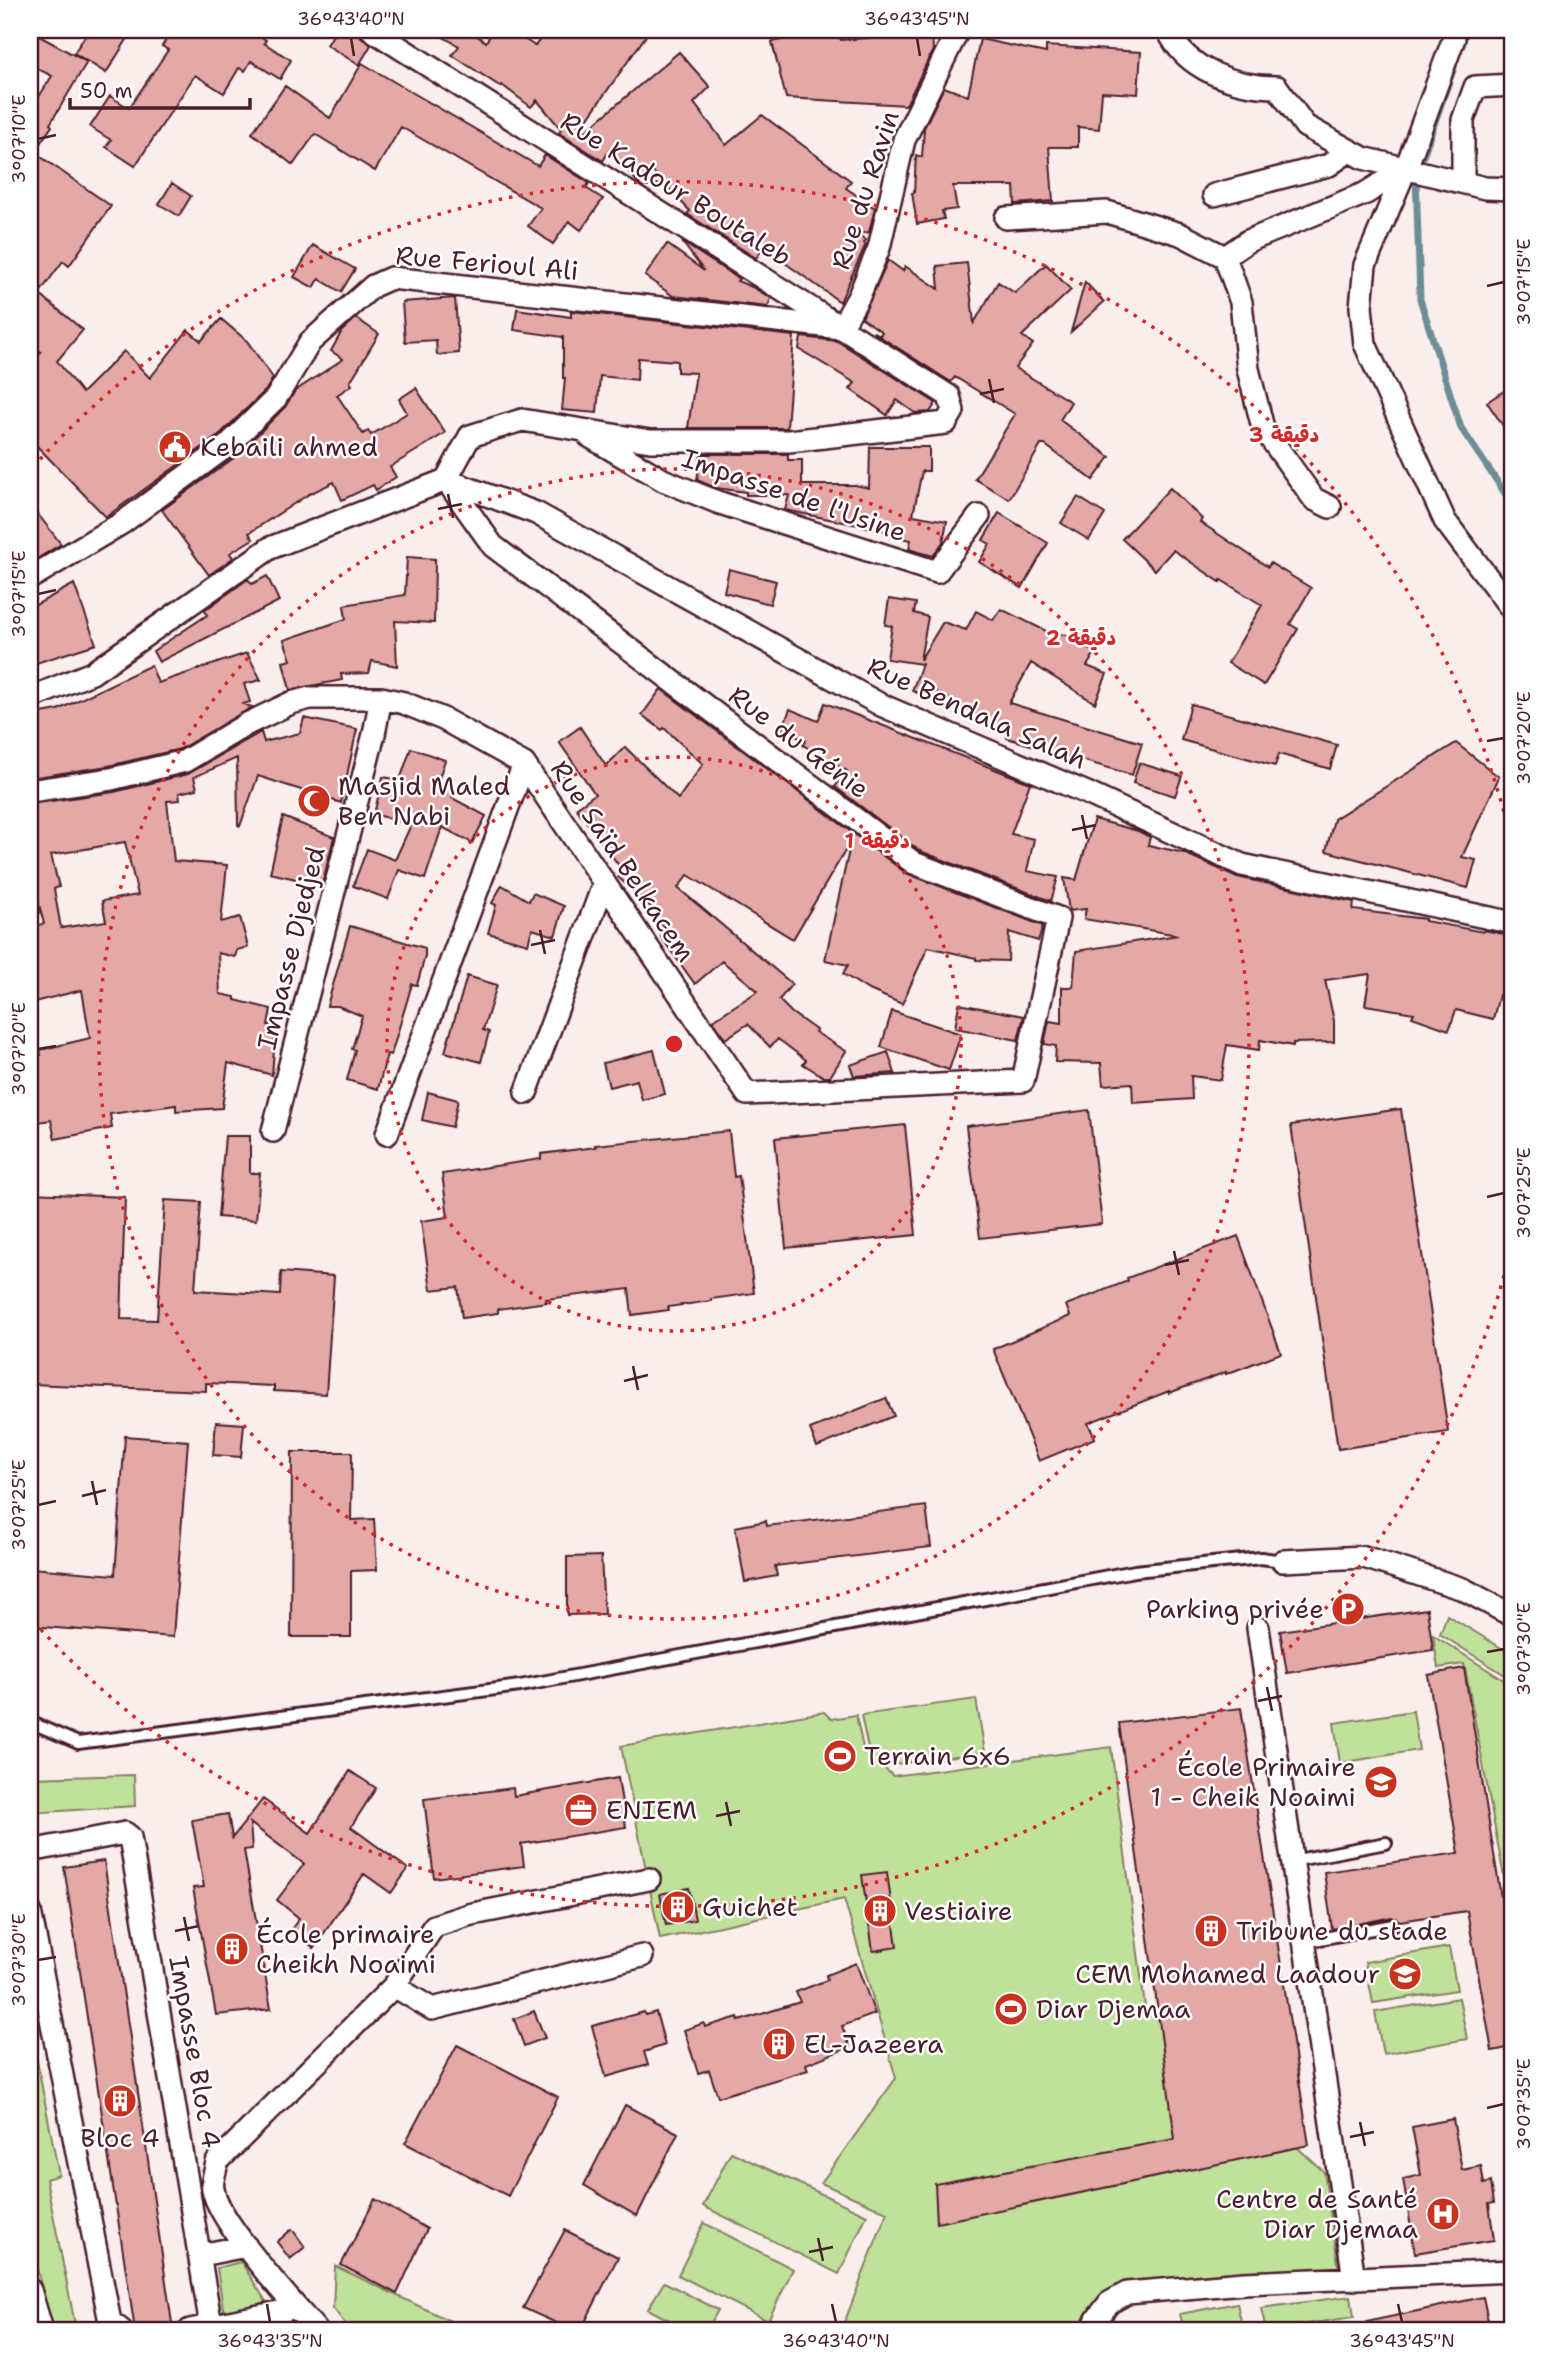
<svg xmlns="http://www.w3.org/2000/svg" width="1543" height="2360" viewBox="0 0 1543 2360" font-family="'Shantell Sans','Playpen Sans Arabic',sans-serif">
<rect width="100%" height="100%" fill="#faeeed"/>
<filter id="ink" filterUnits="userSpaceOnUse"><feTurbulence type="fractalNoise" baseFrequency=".0143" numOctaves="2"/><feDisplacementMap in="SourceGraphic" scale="14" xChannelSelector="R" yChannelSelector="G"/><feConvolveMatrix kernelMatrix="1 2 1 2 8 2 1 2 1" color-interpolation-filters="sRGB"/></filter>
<g filter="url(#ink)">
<path fill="#c0e19a" stroke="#858062" stroke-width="2" d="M1447 1615 1513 1655V1680L1440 1634Z
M1433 1635 1513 1686V1950L1504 1877 1465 1668 1464 1664 1438 1668Z
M976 1699 985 1752 882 1766 893 1776 1111 1747 1145 2007 1324 2172 1340 2276 1113 2296 1092 2330H828L843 2326 887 2212 821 2183 896 2078 844 1899 660 1939 621 1746 824 1712 831 1719 856 1715 863 1748 869 1753 861 1715Z
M1413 1711 1419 1750 1340 1763 1334 1723Z
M134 1775 135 1806 30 1813V1778Z
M1449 1947 1457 1990 1373 2003 1365 1962Z
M1459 1998 1467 2039 1383 2054 1375 2012Z
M30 2025 59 2175 46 2179 76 2329H51L30 2238Z
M731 2152 867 2215 839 2274 703 2206Z
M704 2223 793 2269 768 2321 678 2275Z
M241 2262 269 2306 224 2315 217 2268Z
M335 2266 469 2330H350L333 2308Z
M664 2282 718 2310 707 2330H688L648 2309Z
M1351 2296 1354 2317 1266 2330 1261 2308Z
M1237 2303 1243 2330H1184L1180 2314Z"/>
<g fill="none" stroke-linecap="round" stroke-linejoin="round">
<path stroke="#6d8d96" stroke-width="7" d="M1462 46 1466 30
M1454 67 1416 176 1420 299 1461 428 1513 505"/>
</g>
<path fill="#e4a9a7" stroke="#4a1f2b" stroke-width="2" fill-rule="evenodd" d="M89 30H133L106 73 74 53Z
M173 30H250L266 40 264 43 291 60 280 79 251 61 245 71 239 68 224 93 195 75 135 166 106 147 111 140 90 127 110 96 129 108 168 50 162 46Z
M336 30H359L361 37 371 45 359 65 327 45Z
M431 30H469L486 42 493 30H510L535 46 547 30H650L578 132 581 135 679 52 710 87 694 103 726 145 762 115 851 181 846 188 875 208 869 232 857 234 866 240 864 243 866 244 840 302 764 248 756 258 687 214 690 211 653 172 639 184 610 149 603 161 559 133 561 129 537 100 531 107 502 85 501 87 452 55 459 46Z
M822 30H839V38L841 37V40L932 33 933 50 906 105 786 98 772 42Z
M30 31 87 62 50 124 52 126 34 152 111 206 69 266 63 261 39 294 83 330 57 361 82 393 124 351 150 378 188 330 201 341 221 319 247 341 273 378 266 390 218 436 106 517 30 439V361L41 352 30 343V111L52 76 30 65Z
M980 39 1046 53V46L1141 52 1138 94 1102 92 1099 129 1078 127V147H1049L1053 201 1015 204 1014 186H953L957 209 942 211 944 219 917 224 912 193H914L916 155 922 157 924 128 944 87 968 96Z
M362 63 538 166 545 155 589 183 586 188 603 199 581 230 569 221 553 244 528 226 541 208 401 127 375 171 315 134 293 165 252 133 285 86 330 118Z
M172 183 191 196 179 216 159 204Z
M682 242 739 279 737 281 752 287 771 298 768 307 673 296 645 276 667 244 704 271Z
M313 245 355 269 341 292 319 279 314 288 294 277Z
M888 260 903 271 905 266 939 289 937 266 967 263 974 323 998 282 1015 293 1046 264 1071 290 1022 336 1033 344 1015 368 1071 402 1060 420 1110 457 1093 480 1045 445H1041L1009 499 975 479 1015 414 955 377 951 382 873 332 880 335 882 332 862 318Z
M1085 282 1104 302 1071 332Z
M455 298 459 353 437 355 436 340 405 342 402 302Z
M517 309 571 317V311L794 336 787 428H688L696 373 677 372V361L638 358 637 380 600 376 597 413 562 410 565 378H563V337L514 330Z
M356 318 379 334 350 382 352 385 337 395 363 434 368 431 371 435 407 413 399 399 416 388 445 433 390 467 396 477 376 490 373 485 342 500 334 482 309 494 249 533 253 539 230 553 233 558 209 575 162 510 235 457 285 407 295 391 343 359 331 351 342 331Z
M801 337 837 341 936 403 930 412 915 413 897 400 887 415 850 389 855 383 799 349Z
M1513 385V441L1487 402Z
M870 447H929V471H922L913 515 947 521 943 542 933 556 909 549 911 540 886 535 887 531 785 510 789 495H746V492L716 488 697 480 701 454H788V460H802V485H855L869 488Z
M1170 488 1202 519 1200 522 1268 567 1270 563 1311 588 1290 624 1298 629 1264 685 1228 663 1262 605 1221 580 1220 582 1173 550 1155 570 1122 539Z
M1078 497 1105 514 1089 540 1061 523Z
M30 504 61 544 30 563Z
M999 513 1048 543 1022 588 979 562 990 544 983 540Z
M407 557 435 559 434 623 395 621 397 666 372 661 369 673 341 674 342 680 290 690 283 662 291 660 284 640 346 619 344 605 405 595Z
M729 569 776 581 770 604 724 592Z
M267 576 279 601 159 662 153 651 207 615 205 610 248 579 252 584Z
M74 584 96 644 30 665V608Z
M889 599 916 603 914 613 928 617 920 660 943 622 966 630 976 611 993 620 1001 609 1050 633 1066 635 1095 653 1087 666 1107 674 1095 703 1031 663 1009 703 1142 743 1132 775 1007 738 1008 732 936 692 933 699 912 691 922 664 887 659 892 626 885 625Z
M247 653 261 680 244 684 250 702 243 704 252 707 180 749 108 766 30 778V715L58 710 151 665 158 683Z
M661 689 906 873 1043 926 1038 941 1009 932 1008 961 976 960V958L928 947 902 1004 867 989 843 974 848 965 825 960 851 841 793 939 688 875 678 888 792 984 779 1000 792 1013 816 1030 815 1032 846 1051 830 1077H824L803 1064 806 1060 778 1039 770 1047 748 1024 725 1039 713 1020 758 991 722 961 695 984 661 937 669 931 649 914 653 909 618 877 623 871 576 808 595 794 559 742 580 727 606 766 625 747 678 799 703 764 664 728 662 730 642 715Z
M825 703 1030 783 1011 834 1034 839 1027 871 1058 877 1051 901 920 851 835 787 847 771 803 745 806 741 782 730 790 709 818 721Z
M1191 704 1337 745 1330 769 1279 754 1275 766 1181 740Z
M304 718 357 729 341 803 258 776 240 826 238 825 237 758 194 777 197 789 179 793 180 800 167 801 174 861 227 865 221 922 240 917 248 947 237 950 235 957 218 953 220 994 235 997V1000L271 1009 268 1025H276L272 1075 228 1063 222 1108 176 1111V1105L110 1114 112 1128 55 1139 51 1120 30 1123V1057L41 1055 40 1050 90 1038 82 990 30 1003V926L44 924 30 869V804L114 792 188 774 261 732 264 742 300 733ZM125 842 138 895 102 901 106 921 61 928 54 889 59 887 51 855Z
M1456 743 1499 777 1462 857 1476 860 1468 888 1326 851 1334 819Z
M411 748 445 760 437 784 454 788 452 798 486 816 472 843 442 827 425 879 399 870 388 899 353 886 367 849 395 860 411 825 374 814 383 777 400 780Z
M1139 763 1182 776 1175 796 1133 783Z
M283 817 334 837 322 885 270 873Z
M1094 819 1138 831 1150 837 1148 845 1184 853 1237 877 1354 902 1353 910 1425 919V921L1483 932 1484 930 1513 936V997L1499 995 1493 1019 1456 1010 1449 1030 1412 1017 1414 1013 1365 1005 1370 974 1325 980 1334 1021V1042L1293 1043V1046L1260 1040 1259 1050 1227 1045 1221 1080 1191 1076 1192 1099 1133 1103 1132 1083 1103 1085 1101 1063 1055 1062 1056 1046 1044 1044 1049 1021 1062 1023V987H1073L1076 951 1178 935 1084 919 1086 909 1069 911 1064 878 1076 880Z
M502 885 529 901 533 893 564 906 555 936 532 929 528 944 488 933 496 905 492 903Z
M350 926 425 948V956L417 985 412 984 391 1055 387 1054 378 1089 347 1080 355 1050 352 1049 362 1016 338 1006H327Z
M467 976 497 985 483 1030 489 1032 481 1062 445 1052Z
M959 1004 1024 1016 1018 1040 955 1028Z
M892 1011 961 1034 949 1070 881 1047Z
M654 1050 665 1094 642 1100 637 1080 609 1087 603 1063Z
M888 1052 895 1073 854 1076 850 1065Z
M428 1092 458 1100 452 1127 422 1120Z
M1401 1109 1448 1432 1338 1449 1291 1125Z
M1089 1110 1102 1224 980 1238 966 1126Z
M905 1125 916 1235 786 1248 775 1138Z
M729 1131 734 1177 739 1176 754 1293 711 1299V1301L668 1307 669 1310 632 1315 629 1289 546 1299 547 1302 498 1309V1313L462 1318 458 1287 431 1290 421 1221 448 1217 442 1174 541 1159V1154L596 1147 595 1145Z
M225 1136H250V1173H260L256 1220 218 1217Z
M30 1193 125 1197 121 1319 157 1320 165 1200 201 1202 195 1290 280 1295 281 1272 334 1276 326 1394 274 1391V1386L206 1383V1391L30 1384Z
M1238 1236 1281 1353 1226 1374V1372L1169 1393V1391L1088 1423 1095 1438 1039 1461 993 1349 1070 1316 1066 1305 1128 1281 1127 1278Z
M886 1398 894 1416 817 1447 810 1429Z
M216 1422 244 1424 241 1457 213 1455Z
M125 1436 188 1441 173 1637 30 1626 32 1568 115 1575Z
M292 1452H352L351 1520 374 1519 377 1570 351 1571V1637H291Z
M926 1506 931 1547 775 1566 777 1576 745 1582 735 1527 766 1521 767 1526Z
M601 1556 604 1614 567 1615V1557Z
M1427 1609 1433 1650 1287 1673 1280 1631Z
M1464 1668 1513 1972V2047L1492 2051 1467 1911 1400 1921 1392 1917 1332 1929 1324 1872 1459 1853 1428 1675Z
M1241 1708 1309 2145 937 2223 935 2184 1175 2139 1119 1723Z
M350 1771 376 1788 351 1827 408 1869 391 1893 364 1874 314 1948 291 1930 299 1918 277 1900 304 1864 250 1823 252 1849 244 1850 271 2009 216 2015 193 1888 204 1887 192 1820 228 1814 232 1838 263 1799 310 1833Z
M618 1778 626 1827 521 1844 524 1866 434 1878 424 1799 513 1788 514 1796Z
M104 1861 173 2330H135L64 1867Z
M887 1872 897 1947 873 1951 862 1875Z
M689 1888 695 1920 666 1925 660 1894Z
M856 1963 875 2014 842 2026 850 2047 806 2064 808 2070 718 2097 709 2070 698 2073 684 2030 704 2023 705 2027 738 2017 739 2021 800 2002 796 1992 827 1980 826 1975Z
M534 2011 545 2038 524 2046 514 2019Z
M644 2012 645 2015 656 2012 665 2045 644 2052 648 2065 606 2077 592 2026Z
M457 2045 558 2097 508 2196 405 2143Z
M625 2105 678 2133 637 2216 584 2185Z
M1453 2119 1462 2170 1481 2166 1484 2184 1491 2182 1494 2203 1489 2204 1494 2240 1415 2253 1403 2179 1421 2175 1412 2127Z
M375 2199 427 2229 397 2294 341 2265Z
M292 2229 305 2247 290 2259 277 2242Z
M565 2230 618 2257 581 2330H572L523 2308Z
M1483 2297 1490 2330H1367L1366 2322Z"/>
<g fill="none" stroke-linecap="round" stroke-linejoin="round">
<defs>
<path id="service" d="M30 1722 78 1743 520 1686 1135 1571 1261 1558 1283 1561
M1292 1861 1386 1843
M1304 1942 1393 1925"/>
<path id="minor" d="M1168 30C1185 70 1236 87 1277 87L1305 126 1363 158 1485 188 1513 189
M1453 30 1454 38 1406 168 1365 265 1361 307 1365 344 1445 521 1513 611
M1463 182V120L1475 87 1513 85
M1214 195 1329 165 1349 151
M1006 218 1107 212 1180 234 1225 257 1248 241 1366 193 1406 168
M1225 257 1241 302 1248 369 1263 428 1314 499 1330 507
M589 436 663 480 717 502 937 572 979 516
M446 480 536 513 881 705 1089 794 1242 865 1513 923
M30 578 122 523 227 446 276 398 310 342 373 286 391 278 841 328 859 296 879 248 904 140 958 30
M30 698 92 673 270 548 446 480 470 436 522 420 650 441H789L946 423 953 411 949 396 372 30
M30 791 111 779 185 761 247 724 291 703 310 698H381L404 703 443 719 524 764 747 1094 1023 1081 1058 918 914 863 493 546 446 480
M526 1093 604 883
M273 1131 374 734 381 698
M387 1134 524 764
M1283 1561 1364 1557 1463 1589 1513 1616
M1258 1628 1354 2279
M30 1851 125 1833 130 1837 211 2326
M30 1911 110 2322 121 2330
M394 1986 432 2009 642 1956
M201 2255 246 2246
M30 2290 42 2330
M190 2330 284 2311 291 2301
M316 2330C292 2302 218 2222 213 2189 211 2181 216 2170 217 2162L394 1986 434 1926 468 1915 649 1879
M1092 2330 1097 2319 1109 2303 1127 2293 1244 2283 1513 2271"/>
</defs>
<use href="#service" stroke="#4a1f2b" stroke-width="16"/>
<use href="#minor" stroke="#4a1f2b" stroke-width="26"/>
<use href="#service" stroke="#fff" stroke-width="10"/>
<use href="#minor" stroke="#fff" stroke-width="21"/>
</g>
</g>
<path fill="none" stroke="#4a1f2b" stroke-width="2.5" d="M351 38 354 56M917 38 920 56M38 139 56 135M1487 286 1504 282M989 379 994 403M980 394 1004 389M448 494 453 518M438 509 462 504M38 594 56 590M1487 741 1504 738M1082 815 1087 839M1072 830 1096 825M540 930 545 954M531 945 555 940M38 1049 56 1046M1487 1197 1504 1193M1174 1251 1179 1275M1165 1265 1189 1260M633 1366 638 1390M624 1381 648 1375M92 1481 97 1505M82 1496 106 1490M38 1505 56 1501M1487 1652 1504 1649M1267 1687 1272 1711M1258 1701 1282 1696M726 1802 731 1826M716 1816 740 1811M184 1917 189 1941M175 1931 199 1926M38 1960 56 1957M1487 2108 1504 2104M1360 2122 1365 2146M1350 2137 1374 2132M818 2238 823 2261M809 2252 833 2247M267 2304 270 2322M832 2304 836 2322M1398 2304 1402 2322"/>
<g fill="none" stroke="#d62828" stroke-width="3.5" stroke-dasharray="3.5 7">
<circle cx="674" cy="1044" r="287"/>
<circle cx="674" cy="1044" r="575"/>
<path d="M1512 1245A862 862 0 0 1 33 1621M33 467A862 862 0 0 1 1512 843"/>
</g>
<defs>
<symbol id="civic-disc" viewBox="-11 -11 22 22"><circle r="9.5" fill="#c8321e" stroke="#fff"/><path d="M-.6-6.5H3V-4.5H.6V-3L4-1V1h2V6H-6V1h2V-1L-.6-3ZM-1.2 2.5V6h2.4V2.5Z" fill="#fff"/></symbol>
<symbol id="mosque-disc" viewBox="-11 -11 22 22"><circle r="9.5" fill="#c8321e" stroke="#fff"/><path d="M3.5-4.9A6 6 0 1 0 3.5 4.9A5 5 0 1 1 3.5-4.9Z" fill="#fff"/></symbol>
<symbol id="parking-disc" viewBox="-11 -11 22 22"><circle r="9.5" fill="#c8321e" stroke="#fff"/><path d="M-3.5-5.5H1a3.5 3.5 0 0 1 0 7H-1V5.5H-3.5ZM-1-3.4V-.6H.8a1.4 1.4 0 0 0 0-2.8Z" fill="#fff"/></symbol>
<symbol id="stadium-disc" viewBox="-11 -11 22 22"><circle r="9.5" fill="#c8321e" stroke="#fff"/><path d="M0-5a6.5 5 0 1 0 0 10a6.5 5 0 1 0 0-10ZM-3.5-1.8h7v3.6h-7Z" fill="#fff"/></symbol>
<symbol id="school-disc" viewBox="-11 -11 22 22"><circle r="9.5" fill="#c8321e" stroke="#fff"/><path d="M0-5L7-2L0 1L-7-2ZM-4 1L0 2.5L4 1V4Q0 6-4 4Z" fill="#fff"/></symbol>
<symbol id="office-disc" viewBox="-11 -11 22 22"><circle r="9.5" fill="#c8321e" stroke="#fff"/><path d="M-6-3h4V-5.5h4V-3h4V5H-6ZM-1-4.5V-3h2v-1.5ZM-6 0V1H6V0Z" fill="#fff"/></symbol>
<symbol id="building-disc" viewBox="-11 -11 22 22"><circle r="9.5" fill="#c8321e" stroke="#fff"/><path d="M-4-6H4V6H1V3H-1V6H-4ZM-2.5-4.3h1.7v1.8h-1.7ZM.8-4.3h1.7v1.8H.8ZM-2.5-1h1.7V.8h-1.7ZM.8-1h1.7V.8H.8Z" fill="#fff"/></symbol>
<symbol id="hospital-disc" viewBox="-11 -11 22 22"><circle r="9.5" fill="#c8321e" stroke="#fff"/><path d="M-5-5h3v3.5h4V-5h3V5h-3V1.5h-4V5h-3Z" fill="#fff"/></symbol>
</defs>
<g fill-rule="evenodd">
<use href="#civic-disc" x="156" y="428" width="38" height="38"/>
<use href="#mosque-disc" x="295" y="782" width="38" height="38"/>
<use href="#parking-disc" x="1329" y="1590" width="38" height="38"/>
<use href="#stadium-disc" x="821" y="1737" width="38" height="38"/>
<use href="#school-disc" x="1362" y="1763" width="38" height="38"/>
<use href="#office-disc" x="562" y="1791" width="38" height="38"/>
<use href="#building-disc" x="659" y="1888" width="38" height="38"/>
<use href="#building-disc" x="861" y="1892" width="38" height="38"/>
<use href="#building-disc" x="1192" y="1912" width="38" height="38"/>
<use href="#building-disc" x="213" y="1930" width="38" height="38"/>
<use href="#school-disc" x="1386" y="1955" width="38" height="38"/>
<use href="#stadium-disc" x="992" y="1990" width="38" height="38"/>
<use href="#building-disc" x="760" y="2025" width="38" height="38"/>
<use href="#building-disc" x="101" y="2082" width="38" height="38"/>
<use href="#hospital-disc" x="1424" y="2195" width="38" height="38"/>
</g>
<g text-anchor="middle" stroke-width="5" stroke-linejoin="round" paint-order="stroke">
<g font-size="26" fill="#4a1f2b" stroke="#fff">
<text transform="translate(676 189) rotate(32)" y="9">Rue Kadour Boutaleb</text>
<text transform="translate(865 190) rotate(-72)" y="9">Rue du Ravin</text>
<text transform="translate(487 263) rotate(5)" y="9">Rue Ferioul Ali</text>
<text transform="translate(794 495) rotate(19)" y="9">Impasse de l'Usine</text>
<text transform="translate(977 713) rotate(24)" y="9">Rue Bendala Salah</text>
<text transform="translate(799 742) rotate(37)" y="9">Rue du Génie</text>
<text transform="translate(623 861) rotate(56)" y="9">Rue Saïd Belkacem</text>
<text transform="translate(291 948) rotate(-76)" y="9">Impasse Djedjed</text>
<text transform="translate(195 2052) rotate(80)" y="9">Impasse Bloc 4</text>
</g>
<g font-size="26" fill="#4a1f2b" stroke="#fff" text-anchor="start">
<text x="200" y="456">Kebaili ahmed</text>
<text x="338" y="795">Masjid Maled<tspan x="338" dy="30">Ben Nabi</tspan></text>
<text x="1324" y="1618" text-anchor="end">Parking privée</text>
<text x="864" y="1765">Terrain 6x6</text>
<text x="1356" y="1776" text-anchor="end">École Primaire<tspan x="1356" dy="30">1 - Cheik Noaimi</tspan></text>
<text x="606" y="1819">ENIEM</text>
<text x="702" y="1916">Guichet</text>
<text x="904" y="1920">Vestiaire</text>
<text x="1236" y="1940">Tribune du stade</text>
<text x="256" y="1943">École primaire<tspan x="256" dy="30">Cheikh Noaimi</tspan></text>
<text x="1380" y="1983" text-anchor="end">CEM Mohamed Laadour</text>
<text x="1036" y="2018">Diar Djemaa</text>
<text x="804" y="2053">EL-Jazeera</text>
<text x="120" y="2147" text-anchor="middle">Bloc 4</text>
<text x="1418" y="2208" text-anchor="end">Centre de Santé<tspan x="1418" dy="30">Diar Djemaa</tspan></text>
</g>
</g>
<circle cx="674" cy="1044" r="10" fill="#d62828" stroke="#fff" stroke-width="3.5"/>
<g font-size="21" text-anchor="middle" font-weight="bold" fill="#d62828" stroke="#fff" stroke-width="5" stroke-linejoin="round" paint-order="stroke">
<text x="1284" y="442">3 دقيقة</text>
<text x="1081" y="645">2 دقيقة</text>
<text x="877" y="848">1 دقيقة</text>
</g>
<rect width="1543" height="2360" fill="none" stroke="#fff" stroke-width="77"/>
<path d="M70 98v10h180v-10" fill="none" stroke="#4a1f2b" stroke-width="3.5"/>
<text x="80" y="98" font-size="21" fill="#4a1f2b" stroke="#ffffff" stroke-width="5" paint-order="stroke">50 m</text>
<rect x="38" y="38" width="1466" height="2284" fill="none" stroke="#4a1f2b" stroke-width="2.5"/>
<g font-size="18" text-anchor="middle" fill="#4a1f2b">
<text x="351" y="25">36°43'40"N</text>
<text x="917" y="25">36°43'45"N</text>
<text transform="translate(19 139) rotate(-90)" y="6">3°07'10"E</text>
<text transform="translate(1524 282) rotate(-90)" y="6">3°07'15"E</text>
<text transform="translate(19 594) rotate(-90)" y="6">3°07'15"E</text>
<text transform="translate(1524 738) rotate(-90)" y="6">3°07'20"E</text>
<text transform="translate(19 1049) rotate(-90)" y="6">3°07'20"E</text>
<text transform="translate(1524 1193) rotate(-90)" y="6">3°07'25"E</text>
<text transform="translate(19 1505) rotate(-90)" y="6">3°07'25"E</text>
<text transform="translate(1524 1649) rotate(-90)" y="6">3°07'30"E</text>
<text transform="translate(19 1960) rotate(-90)" y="6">3°07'30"E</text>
<text transform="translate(1524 2104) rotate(-90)" y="6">3°07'35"E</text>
<text x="270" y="2347">36°43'35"N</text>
<text x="836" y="2347">36°43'40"N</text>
<text x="1402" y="2347">36°43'45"N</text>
</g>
</svg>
